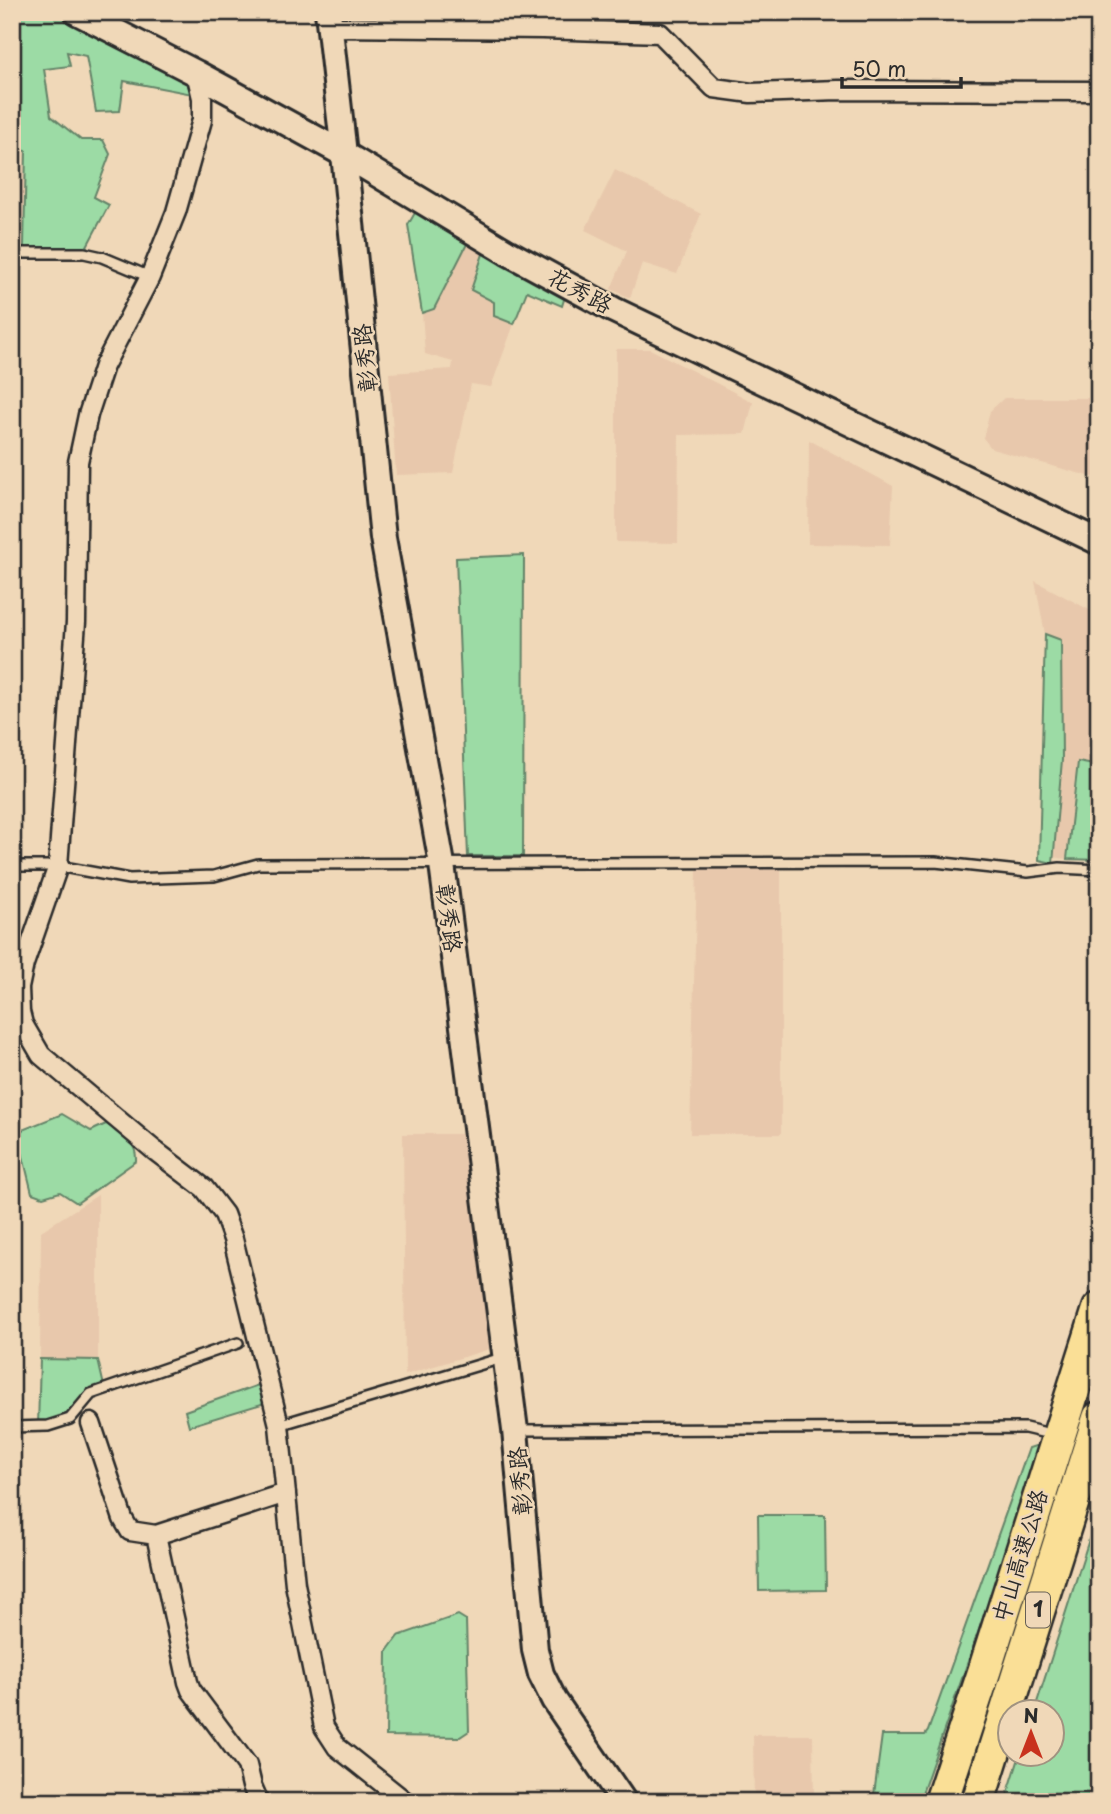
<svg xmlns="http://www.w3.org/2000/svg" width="1111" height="1814" viewBox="0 0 1111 1814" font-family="'Playpen Sans','LXGW WenKai TC',sans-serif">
<rect width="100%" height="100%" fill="#f0d8b8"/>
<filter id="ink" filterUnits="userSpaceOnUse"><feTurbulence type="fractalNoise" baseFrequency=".0143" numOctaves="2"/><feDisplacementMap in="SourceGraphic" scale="14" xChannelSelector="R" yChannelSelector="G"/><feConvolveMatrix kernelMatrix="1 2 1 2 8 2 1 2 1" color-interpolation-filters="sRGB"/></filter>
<g filter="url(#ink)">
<path fill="#e8c8ac" d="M12 148 26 150 24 247H12Z
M615 170 701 214 677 274 642 263 630 298 611 289 627 251 585 230Z
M469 240 485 248 495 302 494 316 514 324 491 387 471 384 453 473 396 475 389 373 452 369 453 362 425 354 422 313 434 309Z
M616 349H650L753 402 745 434 679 435 678 543 616 542Z
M1004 398H1099V479L992 449 983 438 990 411Z
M809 440 893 486 890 545 808 544Z
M1035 581 1099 615V766L1078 763 1067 859 1052 857 1062 760 1061 640 1045 634Z
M697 869H781V1134H690Z
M403 1134H467L493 1348 405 1375Z
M98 1195V1360L40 1359 41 1231Z
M753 1735H813L814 1802H754Z"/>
<path fill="#9cdba5" stroke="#648368" stroke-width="2" d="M12 12H71L183 76 192 94 124 81 120 111 96 112 86 56 67 52 70 66 44 69 51 116 81 140H103L110 154 94 197 109 205 86 248 24 247 26 151 12 148Z
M416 211 469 240 434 309 422 313 408 225Z
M485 248 567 290 562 306 527 291 514 324 494 316V302L471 290Z
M524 555 523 856H468L456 558Z
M1045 634 1061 640 1062 760 1053 863 1039 860Z
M1078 762 1099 766V860L1067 859Z
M62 1114 91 1131 106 1124C121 1134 137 1140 136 1161L77 1203 60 1192 43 1197 32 1193 17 1132Z
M40 1359 98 1360 104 1386 84 1393 66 1423 38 1426Z
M261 1384 265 1403 189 1426 185 1411Z
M1044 1443 919 1802H873L882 1735H925L928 1731 1029 1448Z
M1099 1508V1792L1090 1795 1088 1802H1005L1020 1755H1052V1713L1034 1712Z
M758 1515H825L826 1590 759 1591Z
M458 1615 466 1620 469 1731 460 1737 386 1736 387 1651 398 1636Z"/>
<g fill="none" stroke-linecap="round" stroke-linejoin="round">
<defs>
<path id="lane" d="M12 253H84L102 257 150 277
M12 866H58L129 879 214 876 258 864 935 862 1028 872 1060 868 1099 870
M279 1425 502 1358
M12 1427 48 1426 70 1419 91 1394 238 1343
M517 1430 1025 1428 1042 1432"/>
<path id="street" d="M329 27 543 29 660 33 714 88 751 93 838 90 1099 91
M196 73 202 98V120L176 212 150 277 104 366 88 415 78 462 76 622 58 866 24 964 19 988 20 1012 23 1024 41 1055 154 1150 204 1188 224 1214 233 1239 279 1425 295 1584 324 1727 337 1747 406 1802
M91 1423 123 1519 130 1531 156 1535 188 1682 191 1690 247 1765 252 1786 259 1802
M156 1535 286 1493"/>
<path id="secondary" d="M77 12 196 73 344 154 507 252 614 310 1099 542
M328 12 344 154 383 538 442 864 515 1430 535 1650 541 1674 554 1700 624 1802"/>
<path id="highway" d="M941 1802 985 1669 1099 1309
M978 1802 1099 1418"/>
</defs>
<use href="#lane" stroke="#2b2b2b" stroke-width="14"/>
<use href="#street" stroke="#2b2b2b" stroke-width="23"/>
<use href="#secondary" stroke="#2b2b2b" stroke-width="30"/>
<use href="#highway" stroke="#2b2b2b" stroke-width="37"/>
<use href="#lane" stroke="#f0d8b8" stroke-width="9"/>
<use href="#street" stroke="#f0d8b8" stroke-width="18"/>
<use href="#secondary" stroke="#f0d8b8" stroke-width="24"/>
<use href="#highway" stroke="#fadf96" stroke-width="32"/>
</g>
</g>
<g text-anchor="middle" stroke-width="5" stroke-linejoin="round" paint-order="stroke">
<rect fill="#f0d8b8" stroke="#665f55" stroke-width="2" x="1026" y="1592.5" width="24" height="35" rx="5"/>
<g font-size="21" font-weight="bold" fill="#2b2b2b">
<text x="1038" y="1617">1</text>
</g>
<g font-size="23" fill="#2b2b2b" stroke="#f0d8b8">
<text transform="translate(580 291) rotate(28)" y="8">花秀路</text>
<text transform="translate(365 358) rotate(-96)" y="8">彰秀路</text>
<text transform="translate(449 918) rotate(83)" y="8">彰秀路</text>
<text transform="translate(520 1481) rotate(-95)" y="8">彰秀路</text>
<text transform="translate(1020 1556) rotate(-73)" y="8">中山高速公路</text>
</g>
</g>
<rect width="1111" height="1814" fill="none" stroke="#f0d8b8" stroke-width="42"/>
<rect x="21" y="21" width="1069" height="1772" fill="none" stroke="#2b2b2b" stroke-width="2.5" filter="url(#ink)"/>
<g transform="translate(1031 1733)"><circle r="33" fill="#f0d8b8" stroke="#a19380" stroke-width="2"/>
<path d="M0-5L12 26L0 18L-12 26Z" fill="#c8321e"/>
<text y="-10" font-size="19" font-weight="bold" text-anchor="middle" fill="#2b2b2b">N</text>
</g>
<path d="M842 77v10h119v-10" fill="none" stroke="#2b2b2b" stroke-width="3.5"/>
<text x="852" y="77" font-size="21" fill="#2b2b2b" stroke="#f0d8b8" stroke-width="5" paint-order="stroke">50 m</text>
</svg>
